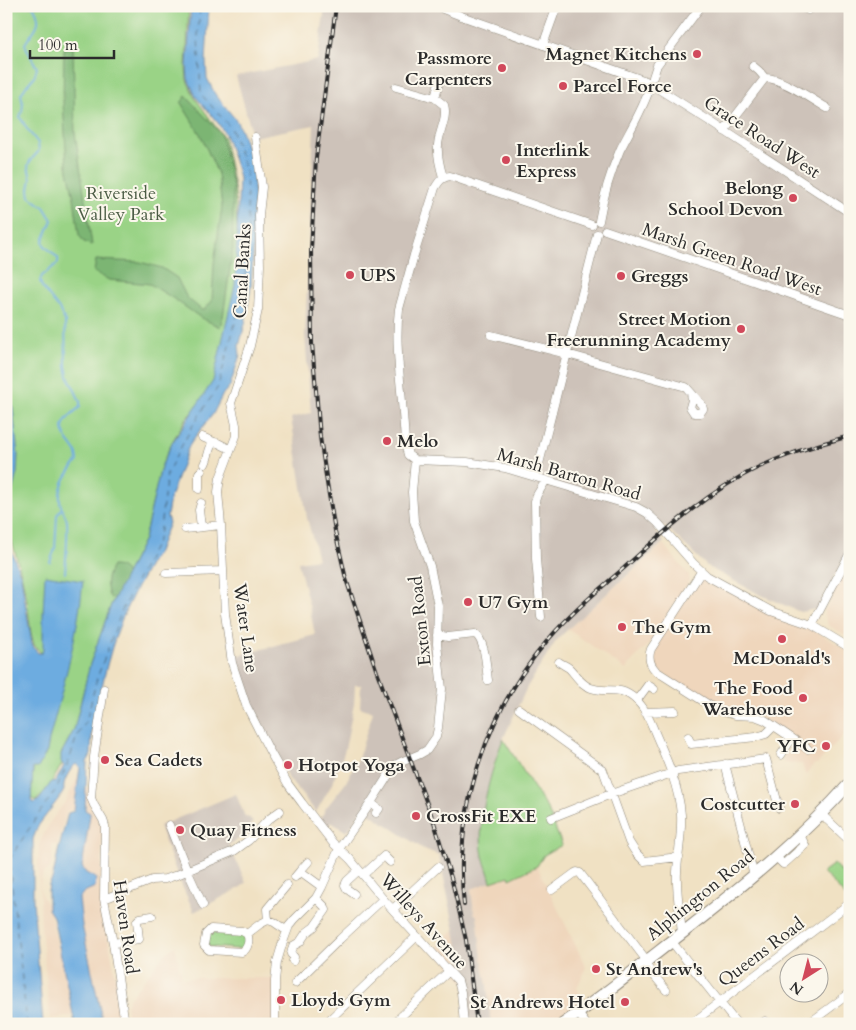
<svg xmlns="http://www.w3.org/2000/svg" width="856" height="1030" viewBox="0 0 856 1030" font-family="Cardo,serif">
<rect width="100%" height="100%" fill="#fbf7ec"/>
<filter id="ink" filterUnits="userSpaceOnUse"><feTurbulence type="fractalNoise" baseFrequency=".02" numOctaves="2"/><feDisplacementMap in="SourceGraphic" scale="10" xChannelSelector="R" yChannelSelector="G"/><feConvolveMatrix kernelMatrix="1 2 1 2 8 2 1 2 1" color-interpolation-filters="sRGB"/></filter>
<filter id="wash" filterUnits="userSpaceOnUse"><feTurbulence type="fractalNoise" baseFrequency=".0096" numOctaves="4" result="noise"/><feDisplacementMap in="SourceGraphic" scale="20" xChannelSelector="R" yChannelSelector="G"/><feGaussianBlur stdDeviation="1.12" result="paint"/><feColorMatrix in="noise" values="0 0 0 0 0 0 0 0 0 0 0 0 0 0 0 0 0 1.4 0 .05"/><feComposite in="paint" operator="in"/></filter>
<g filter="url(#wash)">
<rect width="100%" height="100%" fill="#f0e1c3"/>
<path fill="#efd6bc" d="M663 544 689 575V581L650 643 633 660 626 670 568 629Z
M850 560V638L828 625 824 612Z
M702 574 811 628 850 652V729L848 730 817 764H814L806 774H805L802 764 783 763 784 755 795 739 756 715 712 705 655 668 652 659 657 641Z
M78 775 76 805 74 809 67 811 57 845 52 844V861L50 868 44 873 41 879 40 887 42 897 48 905 70 1000 72 1016 50 1019 41 926 40 894 38 865 40 842 50 822 65 802 72 789Z
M86 788H90V805L102 826 101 902 117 984 120 1007V1024H103L82 925 79 898 96 878 86 873 82 867 89 812 85 810Z
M537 866 586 967 577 988 582 1000 550 1024H491L487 985 482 959 477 916 474 913 471 889 509 876 510 878Z
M455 930 464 983 435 949Z
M175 946 182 978H278V1008L279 1024H129L126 1005 130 997 166 953Z"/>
<path fill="#cdc2b9" d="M325 6H850V547L817 609 800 612 759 594 708 567 664 525 654 530 664 542 568 629 556 641 527 687 503 739 493 766 482 822 481 834 483 855 491 882 471 889 474 913 477 916 482 959 487 985 491 1024H468L464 982 455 930 439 855 422 848 363 809 347 832 331 822 326 828 320 820 326 808 345 784 358 759 373 712 360 707 361 685H355L354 704 345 749 340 764 331 786 316 812 289 779 268 742 270 740 257 715 254 713 243 684 236 656 315 635 309 605 298 562 318 559 307 518 291 418 311 413 305 335 314 125 253 137 236 76 318 60Z
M236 794 245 817 250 818 253 823 251 824 252 828 248 833 229 845 246 883 238 889 194 912 179 879 159 826Z"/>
<path fill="#9ad386" stroke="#627f58" d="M6 6H189L186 67 187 80 195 98 224 138 235 192 239 276 232 313 213 382 197 406 186 419 172 442 166 455 161 467 144 539 111 605 90 664 74 730 61 754 64 761 50 785 37 800 35 801 31 798V794L42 654 34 645 31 633 27 601 21 573 6 521Z
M503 739 548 810 562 845 544 855 537 866 510 879 509 876 491 882C489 873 485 864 483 856 476 822 491 771 503 739Z
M834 864 843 874 850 871V896L847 898 823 872Z
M213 932C225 933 240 930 247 941L243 948 237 949 211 947 208 946 207 939 209 934Z"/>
<path fill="#7bb573" stroke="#53704f" d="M73 42 75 133 92 245 84 242 79 235 74 198 67 166 63 102 64 49Z
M186 96 221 134 233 187V248L223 317 220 327 201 318 174 299 150 284 109 280 94 272 96 260 140 262 162 268 177 278 187 298 203 311 212 301 214 263 222 207 218 174 200 134 181 103Z
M112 566C119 566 125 568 127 575L116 597 111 598 109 596C105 582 106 578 112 566Z"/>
<path fill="#6dace0" stroke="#4c6c86" d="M191 6H209L206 61 207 78 215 94 236 120 241 130 253 166 254 186V240L251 286 245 324 239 346 240 355 230 386 223 394 213 414 191 442 187 451 170 498 167 516 169 523 157 554 153 558C144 574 135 590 127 607 112 641 101 682 97 719L94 720 92 732 91 755 87 762 85 810 90 813V815L82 867 86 873 96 878 95 887 84 892 79 898 82 925 103 1024H75L53 917 48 909V891L49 885 53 877 58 852 68 813 74 811 80 767 76 764C70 769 62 782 64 790L62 794 38 826 33 839V900L43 1024H10L6 1006V376L13 408 18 455 17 473 11 496 7 525 11 550 21 576 32 644 35 649 38 653H42L43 648V613L45 575 83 581C78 635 63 687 49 740L47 751 38 768H33L31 801 34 803 39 800 52 781 55 782 56 781 64 766 61 762V754L74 730 90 664 111 605 144 539 161 467 172 443 213 381 235 285 239 179 237 170 225 134 218 123 196 97 188 79 187 66Z"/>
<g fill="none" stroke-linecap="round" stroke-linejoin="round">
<path stroke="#6dace0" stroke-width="2" d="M33 6C45 25 33 29 25 44L27 49 37 68 34 77 27 85 21 94C23 103 24 108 20 117L27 129 38 143 39 151 30 161 28 166 31 179 29 189 30 197 44 207 52 220 43 241 44 245 58 258V263L42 276 40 281 42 287 59 309 65 321 66 366 68 376 80 401V407C63 421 56 427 72 446 77 453 77 452 78 461 67 473 56 489 61 506 63 512 66 515 67 521 68 538 66 556 65 573
M50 562 55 549 57 515 61 509"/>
<path stroke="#42586a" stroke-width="1" stroke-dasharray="6 5" stroke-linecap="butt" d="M27 1024 9 860 38 815 57 788 69 761 77 736 86 722 97 678 123 608 159 537 167 473 193 425 218 387 236 320 245 279 248 238 246 172 231 128 201 94 198 36 200 6"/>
</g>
</g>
<g filter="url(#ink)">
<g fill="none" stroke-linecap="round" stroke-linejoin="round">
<defs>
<path id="minor" d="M439 6 443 9 464 17 646 81
M800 6 808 10
M543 45 557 6
M753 66 759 71 765 78
M653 77 657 65 701 6
M396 87 435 98 444 105C448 118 439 131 438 145 437 155 440 167 443 177
M657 88 711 122 850 213
M435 98 439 82
M724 131 765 78C780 77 813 100 827 108
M255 137 262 187 259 215 260 266 258 310 250 346 231 403 236 425V436L220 478 218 492 221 525 225 614 232 663 246 705 269 750 288 784 302 803 333 843 350 859 383 899 458 981 461 992 464 1024
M599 221C603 198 611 171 620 150 630 130 642 111 649 90
M592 225 450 176C442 177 439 181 435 188L414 255 399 309C396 333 398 356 400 380 402 401 404 422 405 443L408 455 415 460 467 462 505 468 636 507 647 513 658 523 693 563 707 576 771 611 812 625 850 648
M605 230 779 290 821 305 850 315
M491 335 567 354 686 387 702 405 703 409 700 413H694L690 407 692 400 691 393
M202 437 214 442
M205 464C209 457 208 447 214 442L218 443 230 449
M536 476 597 234
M199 489V473L201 471
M201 527 199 510 201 503
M185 529 221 525
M701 572 651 649C648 657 650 665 656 671L717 710 735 715 755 716 765 720 808 749
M166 573 223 571
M541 617 536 559 535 501 537 495 546 480
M812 625 850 553
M437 635 448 637 475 634C486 641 486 668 488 680
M559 662C562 664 566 666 569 668 576 675 581 685 591 688 608 694 618 684 635 699 645 707 651 723 656 735 667 760 679 787 681 815 682 834 678 853 677 872 676 892 680 913 682 933
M104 689 94 757 91 798 94 805 103 820 105 826 104 899 113 943 125 1024
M637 700 648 685 654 689
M519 709 603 770 629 842 636 853 644 861 679 857
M645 712 675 711
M688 737 691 744 756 737 766 734 774 726
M781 755 792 738
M725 764 754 876
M371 803 379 809 376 813
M821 814 850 841
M551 818 611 794 678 771 766 759 779 808
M169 825 187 870 203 905
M776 857 783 864H784L805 845 800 835
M300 871 308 862
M363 875 384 856 390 862
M295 877 300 871 322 887
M552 890 575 873 577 872 580 873 647 961
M354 894 347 889 345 885 347 881 359 870
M104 899 152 880 165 879 177 875 234 851 249 840 269 819 280 811
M393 909 438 867
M287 931 274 922 268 920 267 909 287 885
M247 934 242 931 211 929 206 934 204 945 209 950 242 952C248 949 250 940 247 934L260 924 268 920
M672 942 737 1024
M113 943 139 939 137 921 140 918 152 916
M293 961 294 957 291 954 293 946 300 942 306 933 314 927 326 910 325 907 316 898
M644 963 666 990
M295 983 340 939 383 899
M578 1013 586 1024
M275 1024V981L277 962 282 945 289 926 295 919 316 898 322 887 339 849 372 801 391 771 395 765 401 762 420 754 427 750 436 737 438 728 442 689 437 644 438 606 430 566 414 521 412 492 415 460
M325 1024 417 936
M393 1024 449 971
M691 1024 850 903
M761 1024 765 1021 770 1024
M808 1024 850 993"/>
<path id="highway" d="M563 1024C605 994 645 962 685 931 744 885 800 839 850 783"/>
</defs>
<use href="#minor" stroke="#8e8677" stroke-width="9"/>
<use href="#highway" stroke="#8e8677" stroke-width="13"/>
<use href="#minor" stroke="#fff" stroke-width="8"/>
<use href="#highway" stroke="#fff" stroke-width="11"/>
<defs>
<path id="rail" d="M336 6 316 158 311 250 312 343 320 437 327 483 335 531 346 579 377 672 434 822 452 881 466 940 477 1024
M464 905C453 811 486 713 547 641 570 614 597 591 624 568 665 531 707 492 757 468 787 454 818 444 850 436"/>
</defs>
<use href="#rail" stroke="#2b2b2b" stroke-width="4"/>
<use href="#rail" stroke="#fbf7ec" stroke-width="2" stroke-dasharray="5.5" stroke-linecap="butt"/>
</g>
</g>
<g fill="#d1495b" stroke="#fbf7ec" stroke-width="2">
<circle cx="697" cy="54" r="5"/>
<circle cx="502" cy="68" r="5"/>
<circle cx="563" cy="86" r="5"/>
<circle cx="506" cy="160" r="5"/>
<circle cx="793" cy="198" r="5"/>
<circle cx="350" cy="275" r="5"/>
<circle cx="621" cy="276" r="5"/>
<circle cx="741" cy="329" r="5"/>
<circle cx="387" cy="441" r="5"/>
<circle cx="468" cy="602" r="5"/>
<circle cx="622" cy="627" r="5"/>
<circle cx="782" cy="639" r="5"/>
<circle cx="803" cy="698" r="5"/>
<circle cx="826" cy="746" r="5"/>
<circle cx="105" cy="760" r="5"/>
<circle cx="288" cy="765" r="5"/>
<circle cx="795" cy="804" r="5"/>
<circle cx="416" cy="816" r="5"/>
<circle cx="180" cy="830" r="5"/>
<circle cx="596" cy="969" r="5"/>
<circle cx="281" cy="1000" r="5"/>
<circle cx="625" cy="1002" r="5"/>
</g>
<g text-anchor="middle" stroke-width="4" stroke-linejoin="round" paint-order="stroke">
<g font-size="18" font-weight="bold" fill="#2b2b2b" stroke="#fbf7ec" text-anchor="start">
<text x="687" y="60" text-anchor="end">Magnet Kitchens</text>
<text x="492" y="64" text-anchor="end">Passmore<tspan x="492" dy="21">Carpenters</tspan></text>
<text x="573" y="92">Parcel Force</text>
<text x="516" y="156">Interlink<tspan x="516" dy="21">Express</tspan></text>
<text x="783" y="194" text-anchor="end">Belong<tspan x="783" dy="21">School Devon</tspan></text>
<text x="360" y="281">UPS</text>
<text x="631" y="282">Greggs</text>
<text x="731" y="325" text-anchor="end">Street Motion<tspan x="731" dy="21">Freerunning Academy</tspan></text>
<text x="397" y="447">Melo</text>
<text x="478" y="608">U7 Gym</text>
<text x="632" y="633">The Gym</text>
<text x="782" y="664" text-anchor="middle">McDonald's</text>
<text x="793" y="694" text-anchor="end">The Food<tspan x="793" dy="21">Warehouse</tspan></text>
<text x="816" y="752" text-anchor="end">YFC</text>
<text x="115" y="766">Sea Cadets</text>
<text x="298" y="771">Hotpot Yoga</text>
<text x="785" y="810" text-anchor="end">Costcutter</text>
<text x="426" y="822">CrossFit EXE</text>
<text x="190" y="836">Quay Fitness</text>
<text x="606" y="975">St Andrew's</text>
<text x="291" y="1006">Lloyds Gym</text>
<text x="615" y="1008" text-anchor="end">St Andrews Hotel</text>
</g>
<g font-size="18" fill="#2b2b2b" stroke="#fbf7ec">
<text transform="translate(762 137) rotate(33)" y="6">Grace Road West</text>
<text transform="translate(732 259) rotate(19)" y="6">Marsh Green Road West</text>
<text transform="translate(242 271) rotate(-87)" y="6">Canal Banks</text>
<text transform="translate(569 474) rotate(16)" y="6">Marsh Barton Road</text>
<text transform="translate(420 621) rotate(-96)" y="6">Exton Road</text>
<text transform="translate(246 628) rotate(82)" y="6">Water Lane</text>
<text transform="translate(700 895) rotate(-39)" y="6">Alphington Road</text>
<text transform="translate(424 921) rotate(48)" y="6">Willeys Avenue</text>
<text transform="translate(126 927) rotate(82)" y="6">Haven Road</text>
<text transform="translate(761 952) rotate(-37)" y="6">Queens Road</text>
</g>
<g font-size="18" fill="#4c5d46" stroke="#fbf7ec">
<text x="121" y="199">Riverside<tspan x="121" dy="21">Valley Park</tspan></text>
</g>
</g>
<rect width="856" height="1030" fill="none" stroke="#fbf7ec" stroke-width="25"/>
<g transform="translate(804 978) rotate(216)"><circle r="24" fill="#fbf7ec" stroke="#a8a59f"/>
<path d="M0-4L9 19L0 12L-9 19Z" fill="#d1495b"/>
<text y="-8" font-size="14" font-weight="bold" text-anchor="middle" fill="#2b2b2b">N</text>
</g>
<path d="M30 50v8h84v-8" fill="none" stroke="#2b2b2b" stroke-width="2.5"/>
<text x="38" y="50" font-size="15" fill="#2b2b2b" stroke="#fbf7ec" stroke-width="4" paint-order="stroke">100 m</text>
</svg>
